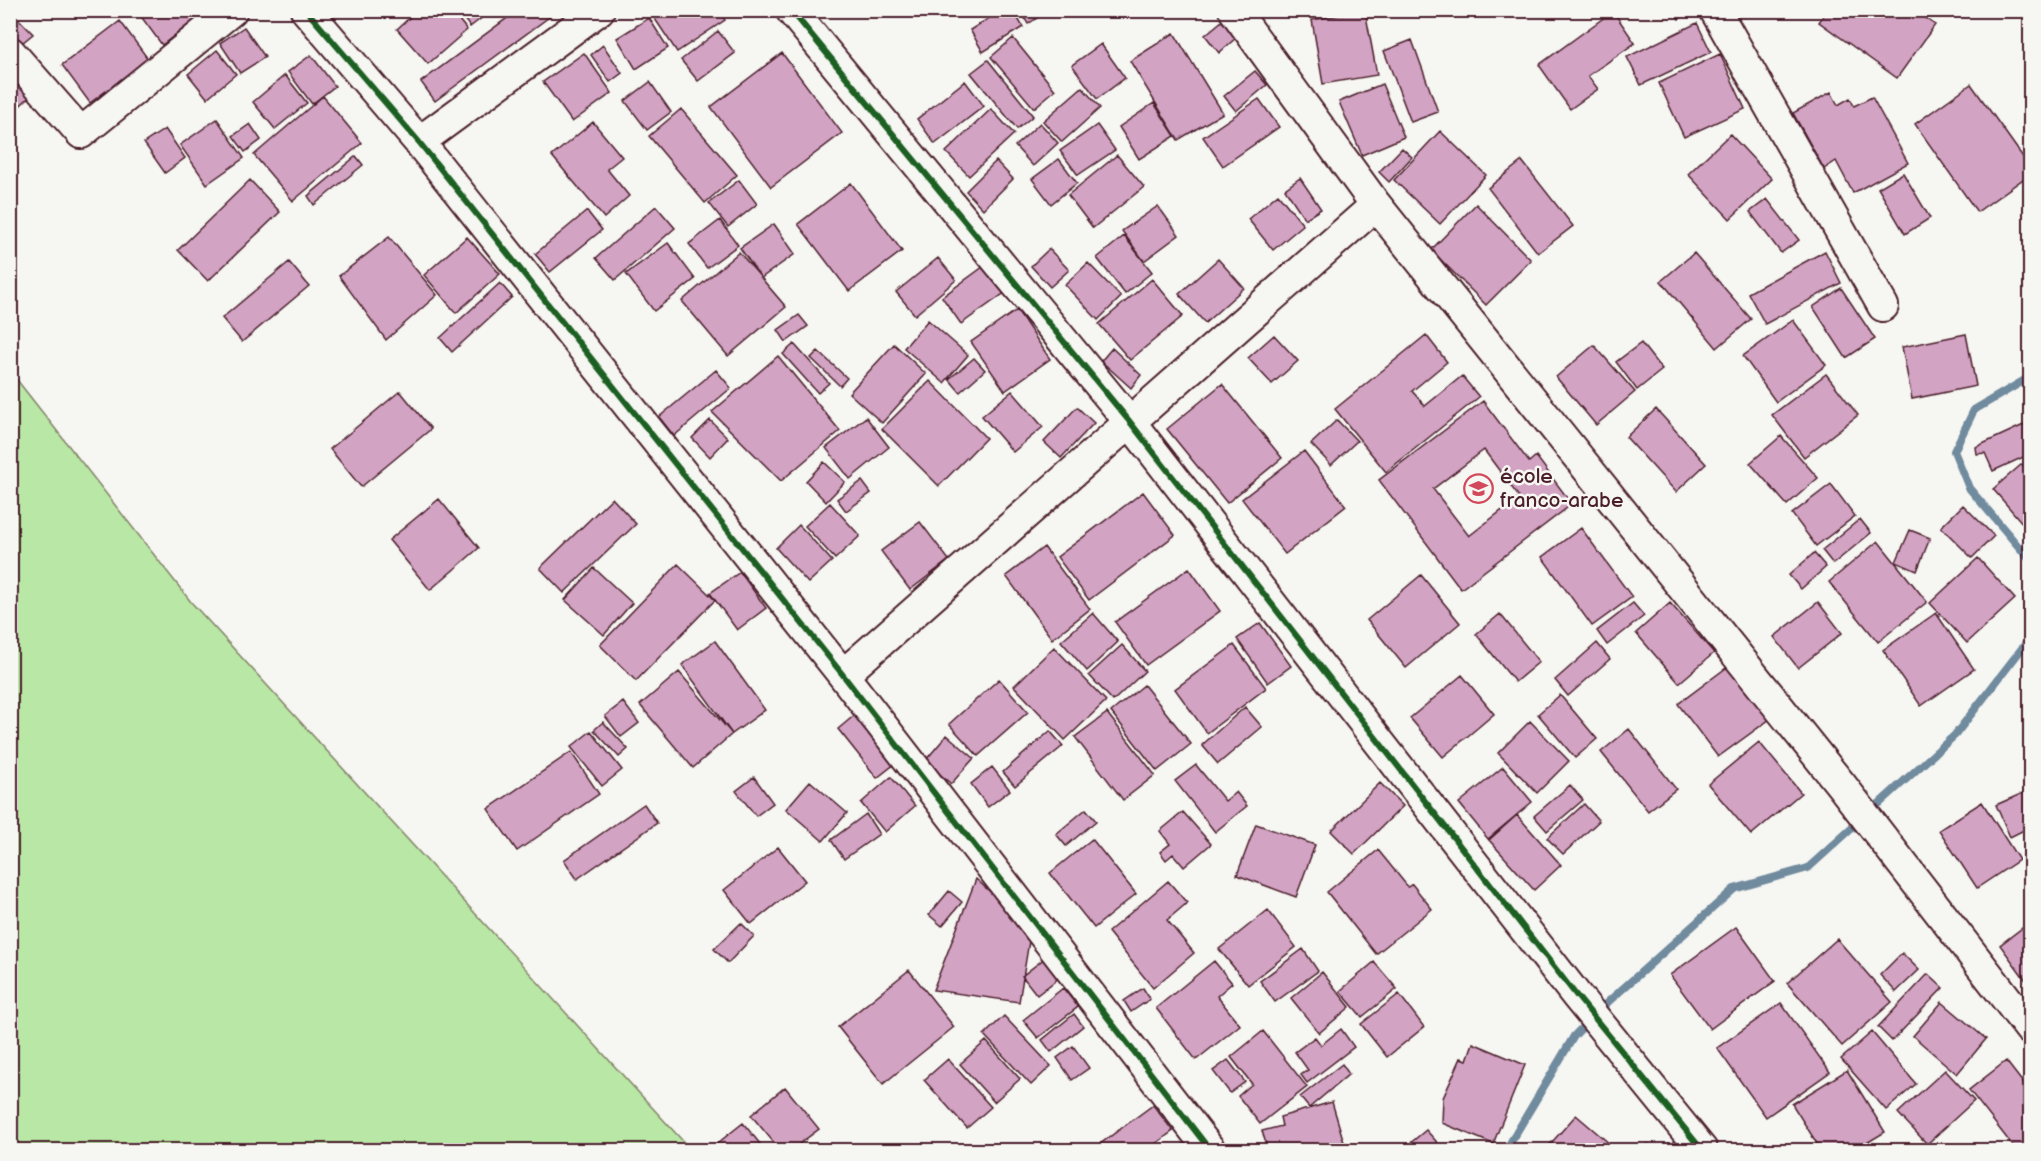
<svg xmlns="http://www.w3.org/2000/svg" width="2041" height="1161" viewBox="0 0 2041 1161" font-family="'Balsamiq Sans',sans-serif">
<rect width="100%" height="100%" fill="#f6f6f2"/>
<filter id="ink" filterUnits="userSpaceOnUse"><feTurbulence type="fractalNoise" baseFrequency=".0167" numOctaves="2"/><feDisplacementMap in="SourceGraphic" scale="12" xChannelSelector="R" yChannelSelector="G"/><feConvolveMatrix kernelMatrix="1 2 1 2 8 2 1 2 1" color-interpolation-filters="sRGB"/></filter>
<g filter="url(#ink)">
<path fill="#b9e7a5" stroke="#828368" stroke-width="1.5" d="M10 371 191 602 691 1150H11Z"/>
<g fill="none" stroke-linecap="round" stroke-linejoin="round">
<path stroke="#708a9e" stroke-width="8" d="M2030 377 1974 410 1954 451 1969 488 2030 560
M1506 1150 1574 1036 1599 1010 1734 889 1808 868 1955 735 2030 638"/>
</g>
<path fill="#d2a3c3" stroke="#4a1f2b" stroke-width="1.5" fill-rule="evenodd" d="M10 10 33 34 11 52 10 51Z
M202 10 204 13 162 45 137 11Z
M418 10H451L467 30 428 64 397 29Z
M457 10H492L470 27Z
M518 10 556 12 435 101 421 82Z
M649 10H718L725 20 677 52Z
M1002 10H1013L1023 27 983 52 970 30Z
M1020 10H1049L1028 24Z
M1365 10 1377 75 1323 84 1312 20Z
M1488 10H1513L1489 15Z
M1673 10H1693L1679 19Z
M1827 10H1915L1935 25 1897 78 1819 22Z
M1613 11 1635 43 1588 76 1598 89 1570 109 1539 65Z
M649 18 668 48 636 69 617 38Z
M1223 20 1237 37 1219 53 1205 35Z
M120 21 148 59 90 103 62 65Z
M1697 23 1711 52 1641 85 1627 57Z
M244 27 265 57 240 73 220 43Z
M718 31 735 53 698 81 681 60Z
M1174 33 1223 113 1178 140 1130 61Z
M1013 38 1055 90 1034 108 991 57Z
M1412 40 1438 112 1411 122 1384 51Z
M1101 44 1125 78 1097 99 1072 65Z
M603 45 622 73 610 82 591 55Z
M217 50 236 74 207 98 188 74Z
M584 53 612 93 572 122 543 82Z
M782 53 842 133 771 187 711 107Z
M1720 54 1745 109 1684 137 1659 83Z
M10 55 40 87 10 115Z
M311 55 335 86 312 104 288 72Z
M988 60 1033 116 1017 129 971 73Z
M1255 71 1267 85 1236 111 1224 96Z
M285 75 307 103 275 129 253 102Z
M965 81 984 106 935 144 917 119Z
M650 82 671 112 647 130 625 101Z
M1382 84 1404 137 1362 155 1339 102Z
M1971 84 2030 167V174L1977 212 1915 124Z
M1082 87 1100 108 1062 142 1043 121Z
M1831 92 1838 105 1850 98 1854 106 1872 97 1908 163 1853 193 1836 161 1824 169 1793 113Z
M323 96 362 143 293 201 254 155Z
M1259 99 1279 127 1223 166 1203 137Z
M1154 103 1175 136 1139 159 1119 127Z
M681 109 737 175 705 203 649 136Z
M991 109 1014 134 969 176 946 152Z
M217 119 244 158 207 184 180 145Z
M593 122 622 157 607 169 629 196 604 218 552 156Z
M1040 123 1058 143 1033 166 1015 146Z
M250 124 261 140 245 152 233 136Z
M1097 125 1115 150 1078 175 1060 151Z
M165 129 185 158 165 173 144 143Z
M1440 131 1486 175 1440 224 1394 180Z
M1730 134 1772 179 1730 219 1688 174Z
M1402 148 1412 157 1389 182 1379 172Z
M1117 155 1144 187 1093 228 1068 195Z
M356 156 363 165 314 205 308 196Z
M1059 159 1077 183 1051 204 1032 179Z
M996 161 1013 179 983 209 966 191Z
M1522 161 1573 226 1538 253 1488 188Z
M1903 173 1930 218 1905 234 1878 188Z
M1300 178 1321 209 1305 219 1285 189Z
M250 180 280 212 208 281 178 250Z
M739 180 757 204 728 227 709 203Z
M851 183 902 251 849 291 798 224Z
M2030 183V195L2024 189Z
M1278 194 1303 225 1273 250 1248 219Z
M1767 199 1799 240 1781 253 1750 212Z
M1476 204 1531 260 1486 305 1431 250Z
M656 206 675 228 615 280 596 258Z
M1158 206 1179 235 1144 261 1122 231Z
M587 211 602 230 550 272 535 254Z
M720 220 738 245 707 268 689 244Z
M774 224 795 254 761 278 740 248Z
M1124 236 1152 272 1125 294 1097 258Z
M389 237 437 295 386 340 339 276Z
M467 237 500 274 456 313 424 275Z
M668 243 695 279 654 311 626 274Z
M1049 249 1069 270 1050 287 1031 266Z
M1825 251 1841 283 1765 324 1748 293Z
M739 252 786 307 728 356 682 301Z
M1694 253 1751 319 1717 348 1661 281Z
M938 258 956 280 915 315 896 292Z
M1218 259 1244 288 1205 323 1179 294Z
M289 262 309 286 242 342 222 318Z
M1088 263 1121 297 1098 320 1065 285Z
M987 264 1006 292 961 324 942 297Z
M1152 279 1183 316 1130 360 1099 324Z
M500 283 512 297 452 352 440 338Z
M1841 288 1875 339 1846 358 1813 307Z
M1017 310 1050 359 1005 391 971 342Z
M799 315 808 326 786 342 778 330Z
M928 320 968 355 944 383 904 348Z
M1793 320 1826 365 1776 402 1743 356Z
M1966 334 1976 386 1912 399 1902 347Z
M1274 335 1298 361 1272 384 1248 358Z
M1426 335 1447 362 1412 391 1425 406 1462 376 1479 397 1386 472 1335 409Z
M1641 343 1662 370 1637 390 1616 362Z
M794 344 829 383 818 393 783 354Z
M894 344 926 374 882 423 849 393Z
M1594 345 1635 392 1596 425 1556 377Z
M1112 348 1141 375 1131 388 1101 361Z
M818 351 847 378 840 386 811 358Z
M778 356 840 431 781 481 712 412Z
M974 358 985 370 960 392 949 379Z
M716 370 731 388 674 436 659 417Z
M1826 374 1858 415 1804 457 1772 415Z
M930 381 986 438 939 486 882 429Z
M1222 384 1282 458 1227 503 1167 429Z
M400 391 431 429 361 487 330 449Z
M1012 391 1043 427 1013 452 982 416Z
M1483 401 1529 462 1536 456 1572 504 1461 589 1379 480ZM1484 450 1519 497 1469 536 1433 489Z
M1077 407 1094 423 1061 458 1044 442Z
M1656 409 1706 464 1676 492 1626 437Z
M866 417 889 447 850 479 826 448Z
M710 420 728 438 710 457 692 438Z
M1337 420 1357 441 1331 465 1311 444Z
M2030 422V454L1993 471 1985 453 1977 454 1976 447Z
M1781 436 1818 478 1787 505 1750 463Z
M1304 451 1346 506 1285 554 1242 499Z
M824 462 845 482 826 502 806 481Z
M2022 464 2030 474V532L1993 489Z
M862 481 871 493 846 511 837 499Z
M1831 484 1855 516 1816 546 1792 514Z
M1143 492 1175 535 1089 600 1057 557Z
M612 498 636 524 564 593 540 568Z
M439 499 479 548 430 590 389 540Z
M830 503 860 536 835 559 805 526Z
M1963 505 1994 536 1972 558 1941 527Z
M1860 519 1871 533 1833 564 1822 550Z
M920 522 949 560 910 590 881 551Z
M799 525 832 561 808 583 776 548Z
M1581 528 1632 597 1592 626 1542 557Z
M1910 530 1930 538 1917 571 1896 562Z
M1878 541 1927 602 1878 642 1829 582Z
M1044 547 1090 609 1052 639 1006 576Z
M1814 553 1826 567 1801 589 1789 575Z
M1978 558 2015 599 1967 643 1930 603Z
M678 564 715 600 636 681 600 645Z
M594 568 632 603 604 635 565 600Z
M1189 568 1220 611 1146 665 1115 622Z
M740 572 766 608 737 630 710 593Z
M1421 575 1460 623 1406 668 1367 620Z
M1818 602 1842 633 1798 668 1774 637Z
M1633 603 1644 616 1607 645 1597 631Z
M1670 603 1714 653 1679 683 1636 633Z
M1093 613 1118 642 1087 671 1061 641Z
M1936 613 1974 669 1921 706 1883 650Z
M1500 614 1539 662 1515 682 1476 634Z
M1260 623 1291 666 1268 683 1237 639Z
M715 641 765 710 732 734 682 665Z
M1597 643 1610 659 1568 696 1555 680Z
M1122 645 1145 671 1113 701 1089 675Z
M1234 645 1266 688 1207 733 1175 689Z
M1054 647 1106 701 1065 740 1014 686Z
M1730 665 1770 719 1718 757 1678 704Z
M679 672 732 734 693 768 640 705Z
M1462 675 1494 714 1443 757 1410 718Z
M999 679 1028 712 978 756 949 724Z
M1144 685 1191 744 1157 771 1111 712Z
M1560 695 1597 739 1575 758 1538 714Z
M623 702 639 723 621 737 605 716Z
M1245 707 1262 727 1218 764 1202 745Z
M862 709 901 759 877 778 838 729Z
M1107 713 1155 775 1123 800 1075 737Z
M1530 721 1569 761 1537 793 1498 753Z
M603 722 628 749 619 757 594 730Z
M1629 729 1676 789 1648 811 1601 752Z
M591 731 622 770 602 786 571 747Z
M1050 731 1063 746 1015 786 1003 772Z
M947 735 974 758 951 784 925 761Z
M1759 742 1801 793 1751 835 1708 784Z
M571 752 599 794 517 851 488 809Z
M1196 765 1225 801 1236 792 1247 806 1215 832 1175 781Z
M992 767 1010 790 988 807 971 784Z
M1503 767 1532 802 1488 839 1459 803Z
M754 777 773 803 756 816 736 791Z
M891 777 915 806 885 832 861 803Z
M810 781 847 813 823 841 786 809Z
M1380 783 1403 806 1354 854 1331 831Z
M1570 785 1583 800 1547 831 1534 816Z
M2030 790V827L2010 837 1996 805Z
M1982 802 2019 860 1977 888 1939 830Z
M644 804 657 823 577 879 564 860Z
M1584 804 1599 821 1563 854 1547 838Z
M1086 809 1096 821 1066 846 1056 834Z
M1183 812 1211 844 1184 867 1173 854 1166 860 1160 852 1170 844 1160 831Z
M866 814 879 834 844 859 831 840Z
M1517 815 1561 865 1534 890 1489 840Z
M1256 824 1315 845 1296 897 1237 875Z
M1092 839 1136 894 1094 928 1050 873Z
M2030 845V863L2022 857Z
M778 847 805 881 751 924 724 890Z
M1378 850 1408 887 1412 884 1432 909 1376 954 1327 892Z
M976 879 1031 929 1019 1002 933 990Z
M1168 881 1187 903 1167 920 1194 953 1153 988 1108 932Z
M949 891 962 902 942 926 929 915Z
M1268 910 1296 947 1248 985 1219 949Z
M2030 922V986L2000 945Z
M741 923 754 936 728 963 714 949Z
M1736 927 1775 981 1710 1029 1670 975Z
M1837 939 1892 1002 1842 1046 1787 983Z
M1303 949 1318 971 1275 1002 1260 981Z
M1902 953 1919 970 1896 992 1880 975Z
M1045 958 1060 977 1037 995 1022 976Z
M1214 961 1232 983 1217 996 1240 1025 1196 1060 1156 1008Z
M1374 962 1397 989 1362 1017 1340 991Z
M909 970 954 1027 883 1084 838 1027Z
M1322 972 1350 1007 1319 1033 1291 998Z
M1928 974 1943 988 1892 1041 1878 1027Z
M1063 988 1078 1007 1038 1038 1023 1020Z
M1143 988 1150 999 1131 1012 1124 1001Z
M1399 994 1424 1027 1387 1057 1361 1024Z
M1942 1002 1986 1039 1957 1074 1913 1036Z
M1781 1003 1830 1072 1766 1117 1717 1048Z
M1074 1014 1083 1026 1051 1052 1042 1040Z
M1004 1016 1051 1066 1031 1085 984 1035Z
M1341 1029 1354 1047 1307 1083 1301 1075 1308 1070 1295 1052 1315 1037 1321 1045Z
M1263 1031 1307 1087 1260 1124 1238 1096 1252 1084 1231 1057Z
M1872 1032 1916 1084 1886 1110 1841 1059Z
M986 1041 1020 1079 994 1102 960 1064Z
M1473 1043 1525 1065 1493 1144 1442 1123 1443 1098 1461 1058 1467 1060Z
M1073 1046 1089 1068 1072 1080 1057 1058Z
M948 1059 991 1107 967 1128 924 1080Z
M1228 1060 1245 1082 1230 1093 1213 1071Z
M2006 1061 2030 1092V1150H2016L1969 1090Z
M1342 1064 1349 1074 1309 1108 1300 1097Z
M1847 1070 1885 1132 1855 1150H1821L1792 1104Z
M1945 1070 1974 1101 1927 1144 1898 1113Z
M785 1087 819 1129 791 1150H780L751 1115Z
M1332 1102 1346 1149 1268 1150 1262 1131 1282 1126 1280 1117Z
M1153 1105 1173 1131 1147 1150H1098L1096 1147Z
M1576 1115 1617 1150H1545Z
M743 1123 765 1150H709Z
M1426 1130 1444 1150H1402Z
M1648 1144 1654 1150H1642Z"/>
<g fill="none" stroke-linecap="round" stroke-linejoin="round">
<defs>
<path id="minor" d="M306 10 419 142 843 675 1210 1150
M791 10 1130 422 1576 995 1702 1150
M1234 10 1376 205 1842 786 2030 1029
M1715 10 1883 306
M10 52 81 133 232 10
M419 142 599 10
M843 675 1376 205"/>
</defs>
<use href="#minor" stroke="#4a1f2b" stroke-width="34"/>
<use href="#minor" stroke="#f6f6f2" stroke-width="30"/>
<defs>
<path id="cycleway" d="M306 10 419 142 843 675 1210 1150
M791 10 1130 422 1576 995 1702 1150"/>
</defs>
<use href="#cycleway" stroke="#f6f6f2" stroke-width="10"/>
<use href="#cycleway" stroke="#1b5e20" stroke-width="6"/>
</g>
</g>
<defs>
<symbol id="school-ring" viewBox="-11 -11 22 22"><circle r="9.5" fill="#f6f6f2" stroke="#d1495b" stroke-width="1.5"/><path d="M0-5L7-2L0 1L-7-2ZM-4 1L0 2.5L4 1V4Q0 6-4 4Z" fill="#d1495b"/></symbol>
</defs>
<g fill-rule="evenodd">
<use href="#school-ring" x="1462" y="472" width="33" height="33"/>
</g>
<g text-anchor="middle" stroke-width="5" stroke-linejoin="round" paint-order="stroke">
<g font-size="21" fill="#4a1f2b" stroke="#f6f6f2" text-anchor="start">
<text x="1500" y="483">école<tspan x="1500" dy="24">franco-arabe</tspan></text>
</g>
</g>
<rect width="2041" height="1161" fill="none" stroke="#f6f6f2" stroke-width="36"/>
<rect x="18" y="18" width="2005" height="1125" fill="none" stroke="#4a1f2b" stroke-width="2" filter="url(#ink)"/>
</svg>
